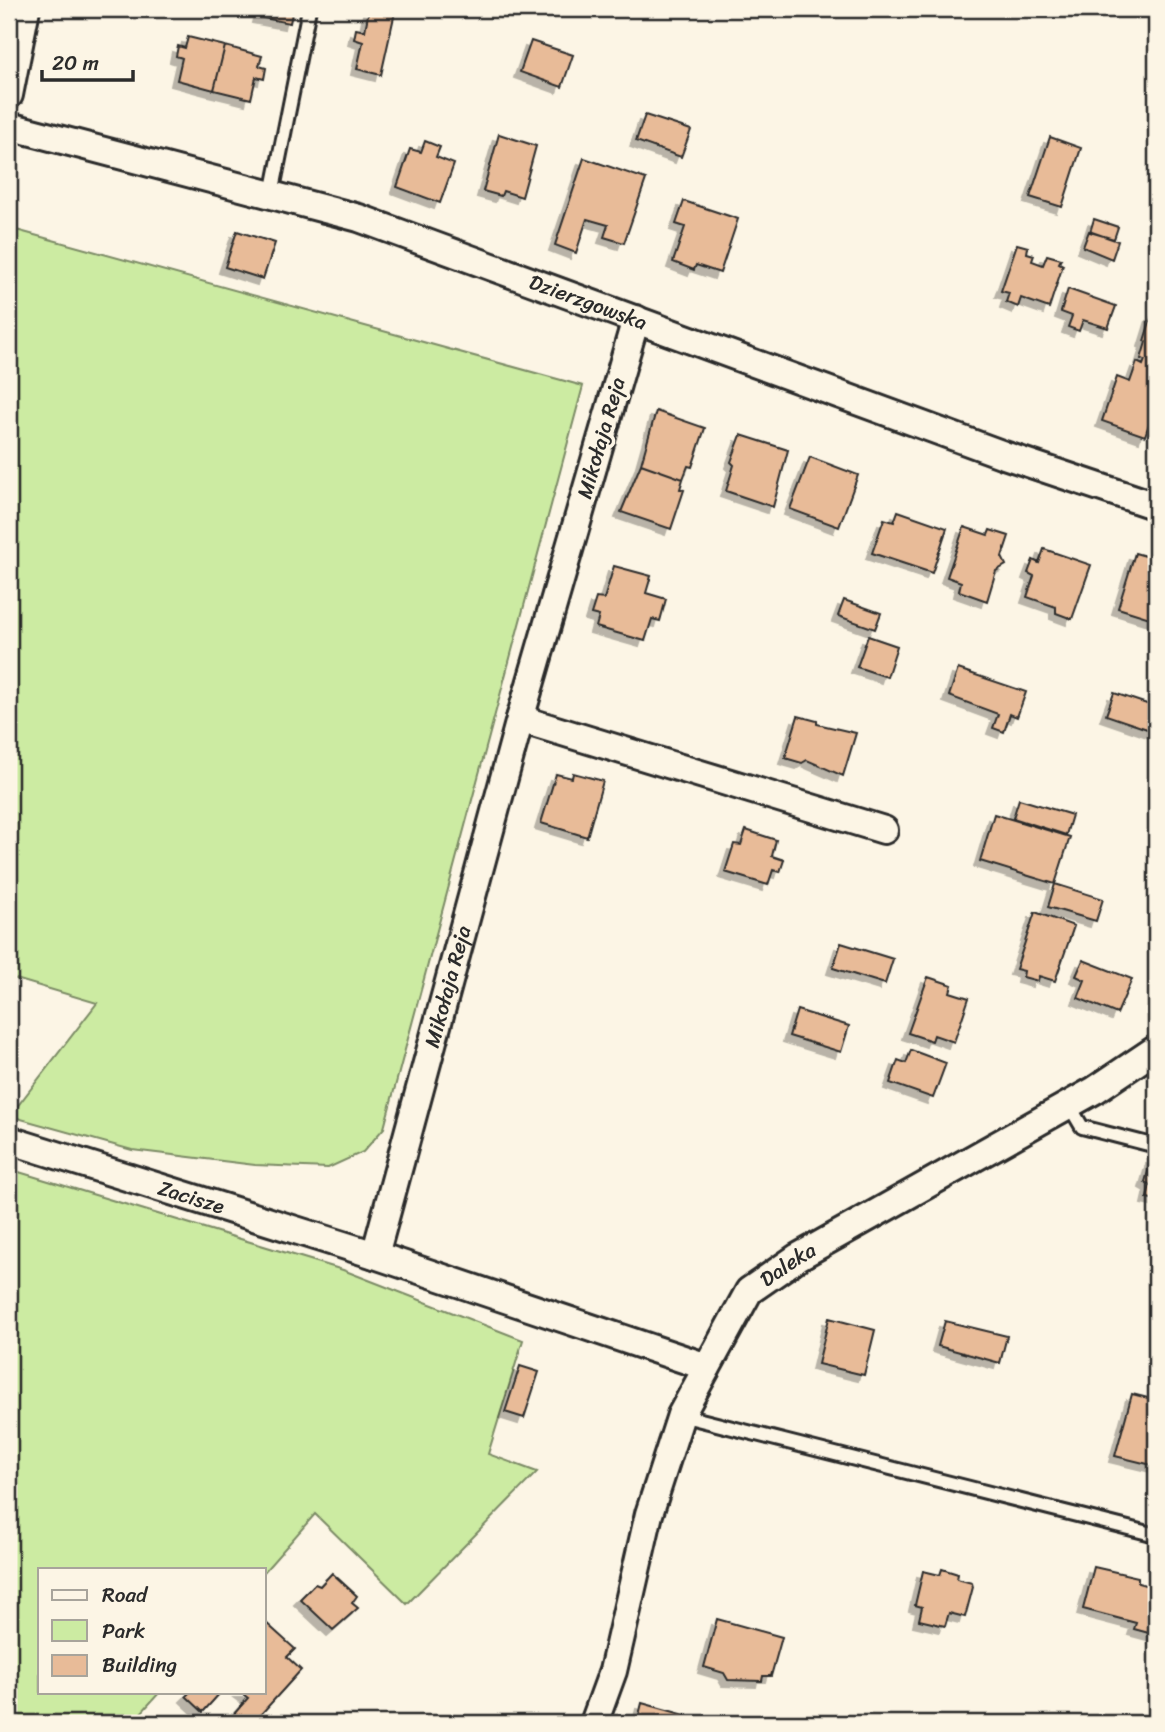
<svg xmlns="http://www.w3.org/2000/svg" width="1165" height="1732" viewBox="0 0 1165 1732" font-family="Sriracha,sans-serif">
<defs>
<filter id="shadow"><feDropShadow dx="-6" dy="6" stdDeviation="0" flood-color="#0004"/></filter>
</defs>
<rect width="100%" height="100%" fill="#fcf5e5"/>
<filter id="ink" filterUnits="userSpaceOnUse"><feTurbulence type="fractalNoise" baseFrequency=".0143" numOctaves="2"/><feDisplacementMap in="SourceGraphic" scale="14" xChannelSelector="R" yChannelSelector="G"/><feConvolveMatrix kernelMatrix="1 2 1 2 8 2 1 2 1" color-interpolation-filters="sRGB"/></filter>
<g filter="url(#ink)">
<path fill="#cceba2" stroke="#7c8b66" stroke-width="2" d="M9 228 583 386 384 1128 363 1152 328 1168 255 1165 132 1150 10 1116 97 1003 9 977Z
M9 1169 343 1270 523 1340 488 1454 537 1472 407 1604 315 1514 264 1572 40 1569V1692H160L132 1723H9Z"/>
<path fill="#e8bb98" stroke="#2b2b2b" stroke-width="2" filter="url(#shadow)" d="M260 9H293L290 23 258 17Z
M369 9 395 12 381 75 357 69 363 42 354 39 356 29 365 31Z
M188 37 225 46 214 90 177 80 182 58 176 56 178 46 185 48Z
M531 41 573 55 562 87 520 72Z
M225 46 262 56 259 66 266 68 264 79 256 77 251 99 214 90Z
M645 115 691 130 681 157 636 141Z
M499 134 536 146 522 197 503 191 501 196 483 191Z
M1050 137 1081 148 1062 207 1030 197Z
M425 141 440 147 436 157 454 164 440 203 397 187 410 149 421 152Z
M584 158 646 179 624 243 604 237 608 225 587 219 576 253 555 245Z
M684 201 738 219 720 273 696 265 694 270 673 262 685 227 676 224Z
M1094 219 1118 227 1114 239 1090 232Z
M237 231 275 243 263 279 225 267Z
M1089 231 1118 241 1112 259 1083 247Z
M1017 244 1028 247 1027 253 1034 255 1032 261 1043 265 1047 255 1061 259 1059 263 1063 265 1049 308 1021 298 1018 307 1006 302 1009 293 1001 291Z
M1068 289 1116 306 1108 328 1083 320 1079 331 1068 327 1072 316 1061 312Z
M1152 315 1156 316V426L1149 424 1145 436 1102 421 1117 377 1130 382 1137 362 1143 365 1145 360 1141 359 1146 342 1144 341Z
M656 411 705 428 692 467 688 466 683 479 641 464Z
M741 435 788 450 773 507 726 491 734 465 731 462Z
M810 457 858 475 839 527 790 509Z
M641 464 683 479 680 489 684 490 671 529 621 512Z
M898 511 947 528 932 573 872 553 884 519 894 522Z
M964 527 988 535 990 530 1009 536 1002 557 1006 565 996 571 987 601 959 591 961 582 947 577Z
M1044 549 1091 565 1072 619 1056 613V607L1027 597 1034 576 1028 573 1033 560 1039 563Z
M1135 553 1156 559V620L1118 608Z
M614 566 651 576 646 593 666 599 660 621 652 619 645 641 596 627 599 616 591 614 596 598 604 599Z
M844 600 881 613 875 629 838 616Z
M868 636 897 646 887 677 857 667Z
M958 669 1026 692 1017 717 1010 714 1004 732 993 728 998 714 949 696Z
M1114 693 1156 707V732L1106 715Z
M798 716 817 721V724L856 733 843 776 807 760 802 763 785 758Z
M573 773 603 781 587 837 541 823 556 774 572 778Z
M1019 799 1072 815 1066 835 1013 818Z
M994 814 1070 837 1055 884 980 861Z
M746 830 776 840 772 856 784 860 780 872 773 870 768 885 725 872 734 844 741 845Z
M1055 884 1103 899 1096 921 1048 907Z
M1035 912 1074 926 1055 981 1039 976 1038 981 1023 977 1024 971 1016 969Z
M841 943 893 959 885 984 833 968Z
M1083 960 1132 979 1117 1014 1078 998 1085 980 1076 976Z
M928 977 952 985 950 992 969 998 954 1042 934 1035 932 1041 908 1033Z
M797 1010 849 1026 841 1052 789 1036Z
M911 1050 946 1063 933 1098 890 1083 898 1060 906 1063Z
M1152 1158 1156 1160V1200L1147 1198 1150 1185 1145 1182Z
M829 1318 875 1330 864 1375 818 1364Z
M945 1321 1007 1336 1000 1363 938 1346Z
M520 1366 539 1372 524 1418 505 1412Z
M1132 1394 1156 1400V1466L1115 1456Z
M1094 1567 1138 1577V1583L1156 1588V1635L1134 1629 1136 1623 1083 1609Z
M942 1569 958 1574 957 1579 972 1583 973 1587 965 1617 949 1613 945 1626 919 1620 922 1607 915 1605 923 1571 940 1575Z
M332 1573 357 1596 352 1603 358 1608 333 1630 300 1599 315 1584 320 1586Z
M717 1619 782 1637 771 1676H763L762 1681 728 1680 724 1673 704 1667Z
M264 1621 295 1649 287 1657 301 1670 253 1723H245L234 1714 248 1698 240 1692H264Z
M190 1692H221L203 1712 186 1696Z
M642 1703 685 1715 683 1723H637Z"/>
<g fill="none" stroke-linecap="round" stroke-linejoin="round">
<defs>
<path id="lane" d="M272 194 309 9
M1069 1105 1082 1127 1156 1146
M681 1415 1156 1535"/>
<g id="street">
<path d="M9 95 26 9"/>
<path id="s1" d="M9 126 359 218 1004 455 1156 506"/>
<path d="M636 319 520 719 884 830"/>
<path id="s2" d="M9 1140 375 1255 707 1367"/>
<path id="s3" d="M375 1255 520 719"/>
<path id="s4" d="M594 1723 613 1671 649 1514 681 1415 749 1291 798 1257 1095 1090 1156 1049"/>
</g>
</defs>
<use href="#lane" stroke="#2b2b2b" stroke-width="18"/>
<use href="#street" stroke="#2b2b2b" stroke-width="32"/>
<use href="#lane" stroke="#fcf5e5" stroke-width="12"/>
<use href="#street" stroke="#fcf5e5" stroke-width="26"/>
</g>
</g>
<g text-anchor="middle" stroke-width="7" stroke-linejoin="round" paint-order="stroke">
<g font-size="21" fill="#2b2b2b" stroke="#fcf5e5">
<text dy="7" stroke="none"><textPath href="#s1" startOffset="606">Dzierzgowska</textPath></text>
<text transform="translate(601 438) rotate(-74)" y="7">Mikołaja Reja</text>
<text dy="7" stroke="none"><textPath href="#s3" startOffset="278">Mikołaja Reja</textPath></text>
<text dy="7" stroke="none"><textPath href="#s2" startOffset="191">Zacisze</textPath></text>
<text dy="7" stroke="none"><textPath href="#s4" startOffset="509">Daleka</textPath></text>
</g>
</g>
<rect width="1165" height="1732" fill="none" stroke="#fcf5e5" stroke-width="35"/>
<rect x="18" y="18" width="1130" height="1697" fill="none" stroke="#2b2b2b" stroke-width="2.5" filter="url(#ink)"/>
<rect x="38" y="1568" width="228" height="126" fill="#fcf5e5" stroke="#a8a49b" stroke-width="2"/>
<rect x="52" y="1590" width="35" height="10" fill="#fcf5e5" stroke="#a8a49b" stroke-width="2"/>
<text x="102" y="1602" font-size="21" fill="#2b2b2b">Road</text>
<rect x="52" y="1620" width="35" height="21" fill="#cceba2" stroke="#a8a49b" stroke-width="2"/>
<text x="102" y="1638" font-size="21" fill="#2b2b2b">Park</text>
<rect x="52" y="1655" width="35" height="21" fill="#e8bb98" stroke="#a8a49b" stroke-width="2"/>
<text x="102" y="1672" font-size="21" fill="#2b2b2b">Building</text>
<path d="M42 70v10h91v-10" fill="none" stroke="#2b2b2b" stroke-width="3.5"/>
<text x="52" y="70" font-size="21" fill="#2b2b2b" stroke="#fcf5e5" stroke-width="5" paint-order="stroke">20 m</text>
</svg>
